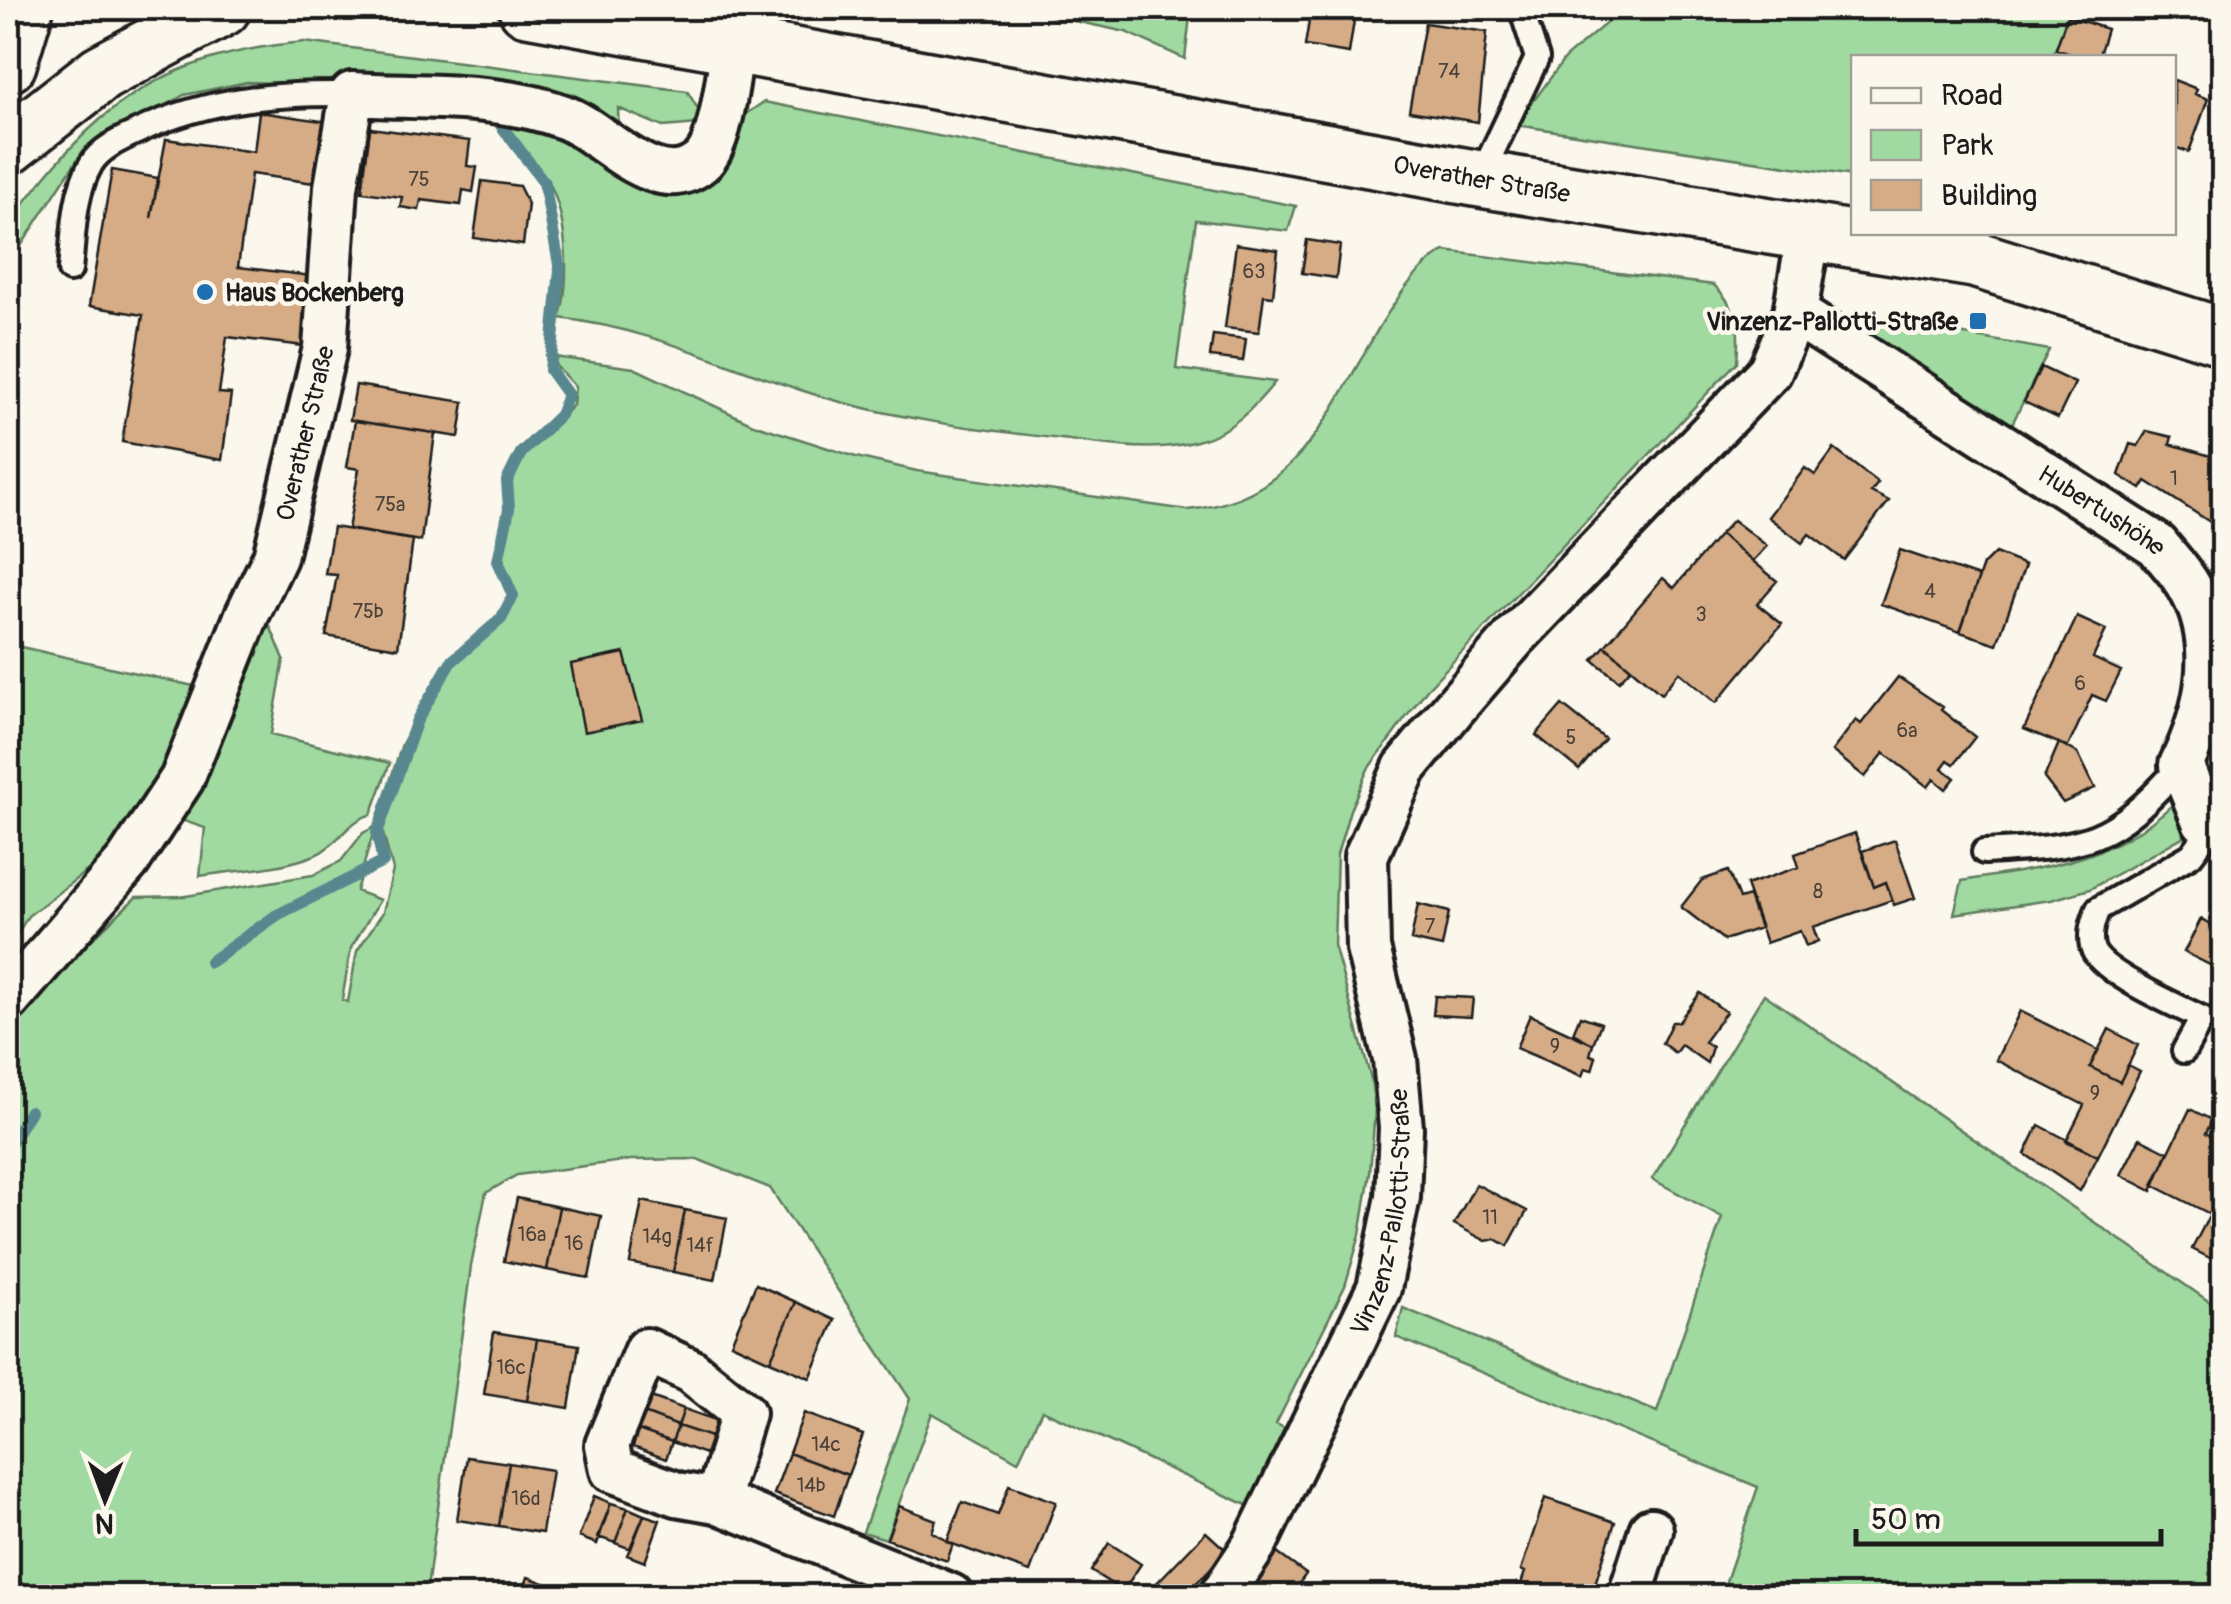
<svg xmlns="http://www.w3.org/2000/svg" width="2231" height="1604" viewBox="0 0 2231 1604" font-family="Pangolin,sans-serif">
<rect width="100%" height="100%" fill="#fbf7ec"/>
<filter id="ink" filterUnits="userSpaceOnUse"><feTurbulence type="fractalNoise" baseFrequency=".01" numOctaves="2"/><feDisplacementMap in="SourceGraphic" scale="20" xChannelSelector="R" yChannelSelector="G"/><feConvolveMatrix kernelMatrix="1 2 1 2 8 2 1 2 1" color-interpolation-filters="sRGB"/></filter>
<g filter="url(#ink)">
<path fill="#a0daa0" stroke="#5e7b5e" stroke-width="2.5" d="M1014 8H1191L1185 59 1126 32Z
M1624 8H2072L2052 57 1854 58 1853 176 1516 125 1565 58Z
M304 42 687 91 703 117 698 124 663 127 618 108 619 135 458 88 247 82 184 95 79 157 19 249 8 282V225C92 109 158 55 304 42Z
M764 102 1296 206 1288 231 1196 220 1176 369 1275 382C1254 408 1231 432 1197 441 1153 454 1106 444 1061 439 977 429 894 419 813 394 724 366 653 329 559 318 572 285 567 204 544 175 530 158 512 138 502 119L542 124 643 180Z
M1444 251 1714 285C1739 309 1740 328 1737 362L1427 689 1368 769 1350 810 1337 855 1334 945 1371 1079 1375 1110 1370 1173 1360 1235 1345 1286 1276 1424 1289 1430 1251 1507 1042 1410 1018 1461 932 1413 886 1539 863 1532 910 1399 770 1188 697 1159 631 1160 517 1175 486 1193 471 1266 426 1596H8V1020L136 897 186 896 313 875 341 861 363 833 375 827 356 891 380 900 351 948 342 1000 348 1002 357 951 383 912 393 870 381 826 382 806 402 744 444 665 485 632 513 603C513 583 502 566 501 546 500 534 512 477 516 465L573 405 575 387 547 356 634 368 753 424 856 457 917 471 1187 510C1301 500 1330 408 1383 321 1400 294 1417 268 1444 251Z
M1891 322 2049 350 2010 428 1861 334Z
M261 605 284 659 271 734 390 763 371 815C350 818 336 847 315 855 281 869 236 870 200 876L205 828 175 818Z
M8 644 211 690 170 780 102 859 28 916 13 942 8 975Z
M2183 794 2186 835 2090 889 2051 900 1954 914 1962 881C2048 867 2120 861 2183 794Z
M1764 994 2220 1309 2223 1305V1596H1721L1758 1487 1396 1337 1403 1308 1657 1412 1722 1217 1652 1179Z"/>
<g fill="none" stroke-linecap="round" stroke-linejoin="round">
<path stroke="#588790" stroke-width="12" d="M210 962 277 915 383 862 377 833 417 720 451 662 501 619 513 596 498 561 509 509 507 481 521 453 560 415 568 395 550 370 560 270 544 182 497 120
M8 1147 30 1111"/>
</g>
<path fill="#d6ac87" stroke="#1c1c1c" stroke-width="2.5" d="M1311 8H1356L1349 53 1305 46Z
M2067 16 2107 29 2098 58H2081L2056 49Z
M1425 23 1487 32 1478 122 1409 111Z
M2174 80 2197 89 2195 94 2208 99 2189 152 2174 147Z
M259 112 336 123 328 185 251 174 238 267 320 277 313 347 227 337 219 393 231 394 222 460 122 442 143 315 89 306 112 170 158 178 151 218 166 139 254 152Z
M370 128 470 141 467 166 477 167 473 192 463 190 461 205 421 200 419 210 400 207 402 197 362 192Z
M482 181 519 186 528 204 523 245 474 238Z
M1307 240 1340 245 1336 278 1302 273Z
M1236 244 1278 250 1273 296 1264 295 1259 332 1225 328Z
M1213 335 1246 339 1243 361 1210 357Z
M2041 367 2075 383 2058 418 2024 402Z
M356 385 464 402 459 437 350 420Z
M355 421 435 433 421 541 348 529 359 469 347 467Z
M2147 431 2172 437 2170 444 2224 460V531L2146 481 2141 489 2119 475 2130 444 2138 446Z
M1834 449 1878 483 1871 492 1889 501 1844 560 1809 534 1802 543 1768 517 1805 468 1815 475Z
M1733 520 1767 546 1753 561 1720 534Z
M333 527 413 540 398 648 326 636 337 575 325 574Z
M1720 534 1777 581 1757 604 1782 624 1716 703 1679 672 1661 694 1605 646 1663 578 1674 588Z
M1900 550 1979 577 1960 632 1881 604Z
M1995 553 2025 565 1997 644 1960 632 1983 565Z
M2077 617 2106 630 2093 658 2121 671 2106 701 2092 695 2068 747 2024 729Z
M1605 646 1631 668 1619 681 1593 660Z
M624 653 642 720 584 732 571 664Z
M1898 677 1943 707 1941 710 1975 737 1954 764 1948 760 1942 768 1955 778 1946 789 1934 779 1928 787 1884 753 1865 777 1832 751 1856 720 1861 724Z
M1562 705 1605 739 1579 770 1536 735Z
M2059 743 2078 753 2095 788 2063 803 2044 778Z
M1855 833 1874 887 1886 882 1892 900 1813 927 1818 941 1806 946 1800 931 1766 943 1746 885 1799 867 1795 854Z
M1895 840 1915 898 1894 905 1886 882 1874 887 1862 851Z
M1728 871 1739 899 1749 896 1760 928 1724 940 1681 907 1702 880Z
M1418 904 1449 912 1442 947 1411 940Z
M2201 919 2224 930 2211 956 2218 960 2214 967 2184 952Z
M2224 933V963L2211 956Z
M1700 993 1726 1012 1704 1042 1712 1047 1707 1063 1681 1045 1675 1053 1662 1043 1672 1022H1678Z
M1435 996 1473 998 1471 1017 1433 1015Z
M2020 1011 2098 1050 2090 1067 2120 1082 2128 1065 2140 1071 2098 1156 2066 1141 2084 1105 1996 1060Z
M1530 1015 1593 1044 1590 1055 1596 1057 1592 1070 1585 1068 1582 1076 1516 1048Z
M1580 1016 1601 1023 1593 1044 1573 1033Z
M2109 1029 2138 1045 2120 1082 2090 1067Z
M2190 1109 2212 1120 2206 1133 2224 1142V1265L2192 1249 2210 1214 2153 1185Z
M2039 1125 2098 1156 2080 1191 2025 1154Z
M2140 1138 2168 1152 2152 1191 2121 1175Z
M1476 1184 1527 1211 1508 1246 1496 1239 1486 1241 1454 1224Z
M517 1198 559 1207 547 1270 504 1261Z
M642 1201 685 1210 673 1272 630 1263Z
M559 1207 601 1216 589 1278 547 1270Z
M685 1210 727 1218 715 1280 673 1272Z
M756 1284 796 1302 770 1361 731 1343Z
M796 1302 835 1320 810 1378 770 1361Z
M494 1332 537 1339 527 1401 484 1394Z
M537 1339 579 1345 569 1408 527 1401Z
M651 1397 684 1409 678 1426 644 1413Z
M684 1409 718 1421 711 1437 678 1426Z
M644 1413 678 1426 672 1442 638 1430Z
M804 1413 863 1435 848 1475 789 1453Z
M678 1426 711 1437 705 1454 672 1442Z
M638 1430 672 1442 666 1459 633 1447Z
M789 1453 848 1475 834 1516 774 1494Z
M467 1457 509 1463 499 1526 457 1520Z
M509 1463 552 1470 542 1533 499 1526Z
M1009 1485 1056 1502 1030 1572 947 1542 962 1502 998 1515Z
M594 1496 611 1503 597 1544 579 1537Z
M1545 1498 1615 1522 1592 1593 1513 1596 1517 1583 1521 1584 1525 1572 1521 1570Z
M611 1503 628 1508 615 1543 598 1537Z
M899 1506 936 1520 932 1532 953 1544 947 1561 887 1539Z
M628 1508 644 1515 631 1549 615 1543Z
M644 1515 660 1520 645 1562 627 1555Z
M1206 1532 1227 1551 1184 1596H1156L1149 1591Z
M1109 1543 1141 1564 1123 1591 1091 1571Z
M1277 1553 1306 1574 1293 1592 1300 1596H1248Z
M528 1577 568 1592 567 1596H521Z"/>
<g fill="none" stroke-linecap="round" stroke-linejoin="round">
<defs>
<path id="lane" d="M1480 178 1537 58 1521 8
M70 270C74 235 73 195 91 164 101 147 124 138 141 130 210 98 277 93 352 94
M1984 852C2088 846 2110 845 2181 765
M2184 1051 2202 1018C2178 1006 2098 972 2092 947 2089 933 2093 921 2098 909L2191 855 2204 838V821"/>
<g id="street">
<path id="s1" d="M1795 313 2157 545C2168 559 2183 574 2191 590 2222 645 2207 712 2181 765L2204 821"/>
<path id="s2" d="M8 1000 128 861 182 779 247 615 275 557 325 348 336 187 352 94C420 98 500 93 564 117 602 130 656 200 701 162 722 144 728 73 733 45"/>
<path d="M717 1501 743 1413 691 1371 646 1350 607 1445 612 1470 677 1494 717 1501 951 1596"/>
<path id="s3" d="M1221 1596 1254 1546 1379 1288 1398 1197 1401 1128 1395 1059 1368 948 1366 856 1405 768 1453 709 1515 637 1770 371 1795 313 1809 231"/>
<path d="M1630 1596 1651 1530"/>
</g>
<g id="secondary">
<path id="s4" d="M527 8 1480 179 1974 259 2224 337"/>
<path d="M8 64 25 8"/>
<path d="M8 146 101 73 222 8"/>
</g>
<path id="highway" d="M549 8 562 14"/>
</defs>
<use href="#lane" stroke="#1c1c1c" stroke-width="30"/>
<use href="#street" stroke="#1c1c1c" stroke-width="50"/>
<use href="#secondary" stroke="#1c1c1c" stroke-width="62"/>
<use href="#highway" stroke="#1c1c1c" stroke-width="62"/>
<use href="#lane" stroke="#fbf7ec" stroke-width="22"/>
<use href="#street" stroke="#fbf7ec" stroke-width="42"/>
<use href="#secondary" stroke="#fbf7ec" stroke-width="55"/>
<use href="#highway" stroke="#fbf7ec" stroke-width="55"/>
</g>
</g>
<g fill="#1f6fb2" stroke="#fbf7ec" stroke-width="4">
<circle cx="205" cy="292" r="10"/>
<rect x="1968" y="311" width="20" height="20" rx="5"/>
</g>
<g text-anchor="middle" stroke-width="9" stroke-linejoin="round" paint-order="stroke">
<g font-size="20" fill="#4a4037">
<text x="1449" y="78">74</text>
<text x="419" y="186">75</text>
<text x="1254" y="278">63</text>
<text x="2174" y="485">1</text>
<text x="390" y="511">75a</text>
<text x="1930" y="598">4</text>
<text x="368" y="618">75b</text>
<text x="1701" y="621">3</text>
<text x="2080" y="690">6</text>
<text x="1907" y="737">6a</text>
<text x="1571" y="744">5</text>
<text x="1818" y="898">8</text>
<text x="1430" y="933">7</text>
<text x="1555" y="1053">9</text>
<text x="2095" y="1100">9</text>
<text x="1490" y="1224">11</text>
<text x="532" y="1241">16a</text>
<text x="657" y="1243">14g</text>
<text x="574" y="1250">16</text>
<text x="700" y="1252">14f</text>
<text x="511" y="1374">16c</text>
<text x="826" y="1451">14c</text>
<text x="811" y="1492">14b</text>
<text x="526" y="1505">16d</text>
</g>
<g font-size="25" fill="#1c1c1c" stroke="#fbf7ec">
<text dy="9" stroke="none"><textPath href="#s4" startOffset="970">Overather Straße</textPath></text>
<text dy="9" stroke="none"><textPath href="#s2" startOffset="650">Overather Straße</textPath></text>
<text dy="9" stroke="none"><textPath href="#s1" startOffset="365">Hubertushöhe</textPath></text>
<text dy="9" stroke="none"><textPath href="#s3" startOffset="422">Vinzenz-Pallotti-Straße</textPath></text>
</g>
<g font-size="25" font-weight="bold" fill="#1c1c1c" stroke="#fbf7ec" text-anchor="start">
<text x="225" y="301">Haus Bockenberg</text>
<text x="1958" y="330" text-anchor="end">Vinzenz-Pallotti-Straße</text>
</g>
</g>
<rect width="2231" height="1604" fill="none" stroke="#fbf7ec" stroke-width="40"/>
<rect x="20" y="20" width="2191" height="1564" fill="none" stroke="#1c1c1c" stroke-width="4" filter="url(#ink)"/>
<rect x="1851" y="55" width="325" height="180" fill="#fbf7ec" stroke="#a29f99" stroke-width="2.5"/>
<rect x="1871" y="88" width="50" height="15" fill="#fbf7ec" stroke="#a29f99" stroke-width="2.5"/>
<text x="1941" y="105" font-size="30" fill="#1c1c1c">Road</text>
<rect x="1871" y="130" width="50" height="30" fill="#a0daa0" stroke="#a29f99" stroke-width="2.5"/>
<text x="1941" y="155" font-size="30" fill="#1c1c1c">Park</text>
<rect x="1871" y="180" width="50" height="30" fill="#d6ac87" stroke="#a29f99" stroke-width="2.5"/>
<text x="1941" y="205" font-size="30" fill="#1c1c1c">Building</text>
<g transform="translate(105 1499) rotate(181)" stroke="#fbf7ec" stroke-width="8" paint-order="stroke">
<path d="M0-8L18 38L0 25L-18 38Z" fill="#1c1c1c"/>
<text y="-15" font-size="28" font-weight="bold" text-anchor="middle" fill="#1c1c1c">N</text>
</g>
<path d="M1856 1529v15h305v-15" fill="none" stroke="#1c1c1c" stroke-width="5"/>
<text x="1871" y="1529" font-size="30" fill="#1c1c1c" stroke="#fbf7ec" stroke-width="8" paint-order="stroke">50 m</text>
</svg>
